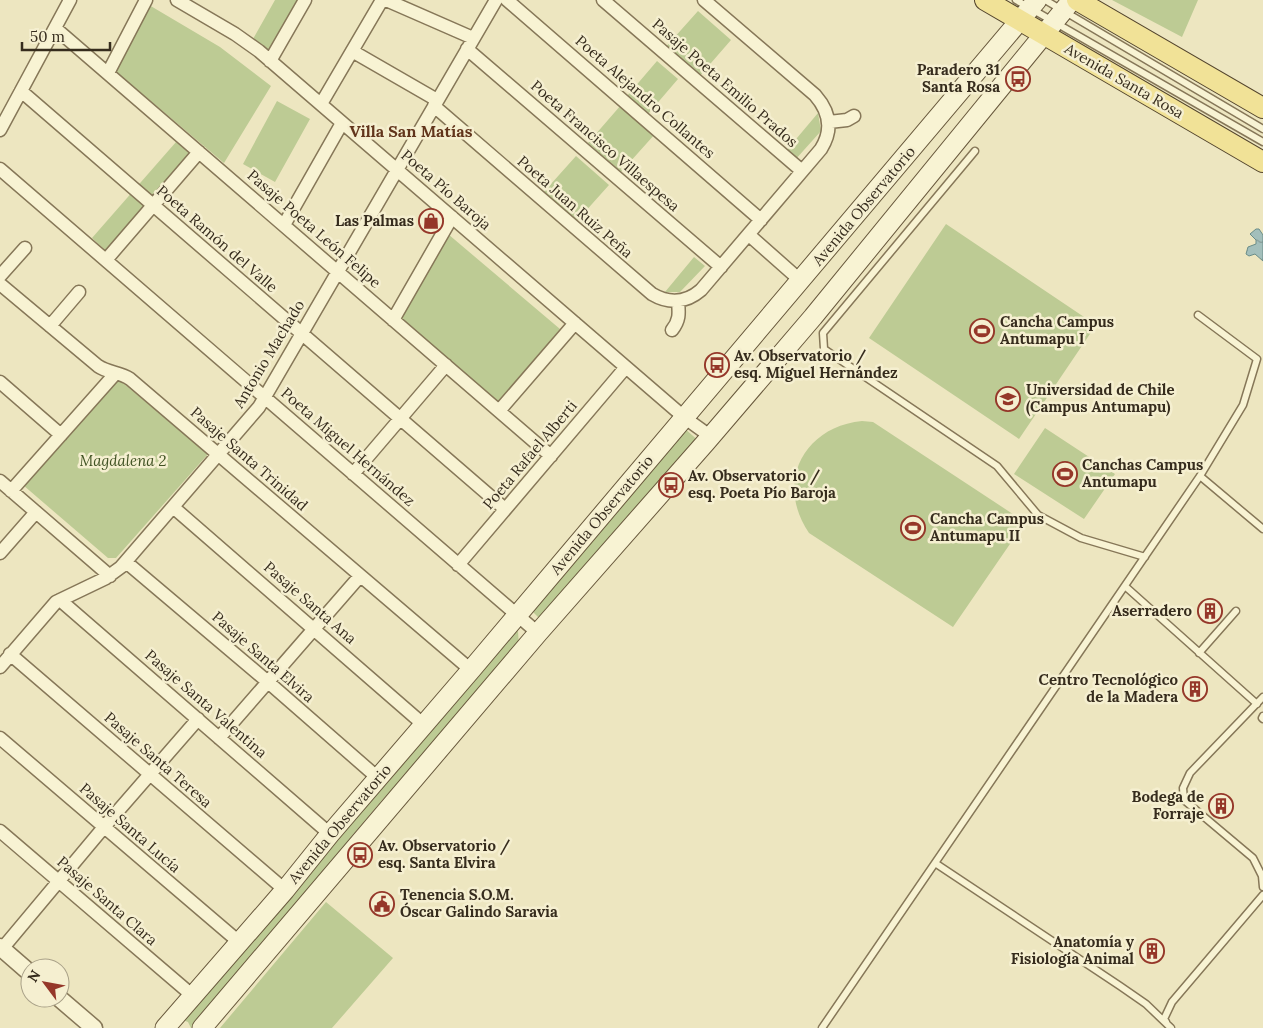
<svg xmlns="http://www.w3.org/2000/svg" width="1263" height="1028" viewBox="0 0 1263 1028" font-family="Lora,serif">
<defs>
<pattern id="water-ripples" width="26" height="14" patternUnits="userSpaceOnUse" patternTransform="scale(1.25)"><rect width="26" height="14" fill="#a3bfbb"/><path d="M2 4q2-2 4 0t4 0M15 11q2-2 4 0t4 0" fill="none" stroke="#869b97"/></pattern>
</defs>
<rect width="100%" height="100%" fill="#ede6c0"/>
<path fill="#bdcb94" d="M275 0H299L269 52 253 39Z
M1112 0H1198L1182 37Z
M149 5 220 47 271 86 224 163 114 70Z
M698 11 731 40 698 78 664 49Z
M657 61 678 79 648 114 627 96Z
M277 101 310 119 275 182 243 164Z
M621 105 655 134 621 172 588 143Z
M818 113 821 131 795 160 786 151Z
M176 142 190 154 106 251 92 238Z
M576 156 609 185 575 223 542 194Z
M946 224 1096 325 1019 439 869 338Z
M448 234 560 329 500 403 399 318Z
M694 257 705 266 680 292H665Z
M117 378 208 454 116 558H108L23 485Z
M862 421 873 422 1025 522 953 627 809 533C775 483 803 427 862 421Z
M683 427 702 444 545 624 531 610Z
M1045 428 1115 474 1084 519 1014 474Z
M518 631 519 647 424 756 383 799 191 1028 188 1022 180 1019 513 632Z
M326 902 393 958 332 1028H220Z"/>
<path fill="url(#water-ripples)" stroke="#6a8d89" d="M1256 229H1259L1263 235V261L1255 254 1249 256 1246 254 1248 247 1256 244V240L1250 234Z"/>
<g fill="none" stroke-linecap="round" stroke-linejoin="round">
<defs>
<path id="service" d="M1016 0 1263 142
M1045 0 1263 129
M975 151 823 333 824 349 997 466 1038 515 1081 538 1145 557
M1200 476 1263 529
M1126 587 1257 704
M1199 653 1236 611
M1263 697 1190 773 1183 788 1184 800 1253 858 1262 876 1263 887
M1263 716 1262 718 1263 719
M935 863 1120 986 1146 1004 1171 1028
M1166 1022 1164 1019 1172 1002 1263 895
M822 1028 1200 476 1243 405 1257 359 1198 315"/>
<path id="minor" d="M177 0 235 34 259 51 685 418 710 436
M386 0 473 38
M507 0 761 220
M603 0 802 171
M55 28 551 456
M467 49 721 267
M352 51 437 100
M270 61 305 0
M108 73 146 0
M21 91 505 509
M321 104 382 0
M434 106 652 294C669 304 686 303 701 290L821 149C833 130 830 112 815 95L704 0
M829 122 847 120 854 116
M0 130 70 0
M0 169 538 633
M284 225 342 123
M749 235 801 281
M106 260 199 152
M0 276 25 248
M0 284 98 366C108 373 120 372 130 379L471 670
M393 320 452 217
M50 326 79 292
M672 330C680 320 679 313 678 301
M0 382 61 435
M499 411 575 323
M353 474 446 365
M0 481 110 576
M11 491 115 374
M173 507 424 725
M0 553 36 512
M126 562 268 682 378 778
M458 565 626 367
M60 600 330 834
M10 654 285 890
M0 667 56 602 106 578 121 567 259 407 496 0
M0 738 239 942
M219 738 360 576
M0 831 193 996
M2 949 104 827 198 719"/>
<path id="tertiary" d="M0 947 30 973
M59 998 94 1028"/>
<path id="secondary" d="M165 1028 285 890 330 834 471 670 1037 0
M202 1028 538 633 706 442 813 317 1072 0"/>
<path id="primary" d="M985 0 1263 162
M1077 0 1263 108"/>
</defs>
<use href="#service" stroke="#867758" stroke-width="9"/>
<use href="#minor" stroke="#867758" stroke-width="15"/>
<use href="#tertiary" stroke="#867758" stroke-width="19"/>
<use href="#secondary" stroke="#68583c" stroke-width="21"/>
<use href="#primary" stroke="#54452d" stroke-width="22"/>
<use href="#service" stroke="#f8f3d3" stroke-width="6"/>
<use href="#minor" stroke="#f8f3d3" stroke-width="12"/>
<use href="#tertiary" stroke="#f8f3d3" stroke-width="16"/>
<use href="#secondary" stroke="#f8f3d3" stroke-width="19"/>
<use href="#primary" stroke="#f1e297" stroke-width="20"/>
</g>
<defs>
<symbol id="bus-ring" viewBox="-11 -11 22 22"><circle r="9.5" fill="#f5efd0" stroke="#953729" stroke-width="1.5"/><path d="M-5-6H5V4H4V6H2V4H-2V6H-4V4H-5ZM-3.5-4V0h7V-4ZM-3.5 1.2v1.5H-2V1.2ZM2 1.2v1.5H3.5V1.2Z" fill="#953729"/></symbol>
<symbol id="shop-ring" viewBox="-11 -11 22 22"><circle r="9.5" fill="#f5efd0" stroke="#953729" stroke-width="1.5"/><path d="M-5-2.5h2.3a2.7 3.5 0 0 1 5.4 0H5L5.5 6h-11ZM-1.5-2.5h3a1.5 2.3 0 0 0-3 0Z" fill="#953729"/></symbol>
<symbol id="stadium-ring" viewBox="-11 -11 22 22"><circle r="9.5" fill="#f5efd0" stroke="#953729" stroke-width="1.5"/><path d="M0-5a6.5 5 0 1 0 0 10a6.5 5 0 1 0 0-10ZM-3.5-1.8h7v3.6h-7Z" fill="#953729"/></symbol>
<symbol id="university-ring" viewBox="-11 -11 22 22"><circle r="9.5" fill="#f5efd0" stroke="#953729" stroke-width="1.5"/><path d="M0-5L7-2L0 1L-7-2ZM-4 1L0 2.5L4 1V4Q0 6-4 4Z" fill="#953729"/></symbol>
<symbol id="building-ring" viewBox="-11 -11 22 22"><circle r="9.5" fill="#f5efd0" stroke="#953729" stroke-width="1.5"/><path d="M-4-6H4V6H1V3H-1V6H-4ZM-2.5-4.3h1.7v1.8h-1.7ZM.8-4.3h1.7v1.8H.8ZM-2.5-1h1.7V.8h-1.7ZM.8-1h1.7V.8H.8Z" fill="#953729"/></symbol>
<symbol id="civic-ring" viewBox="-11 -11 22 22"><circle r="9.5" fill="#f5efd0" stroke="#953729" stroke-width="1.5"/><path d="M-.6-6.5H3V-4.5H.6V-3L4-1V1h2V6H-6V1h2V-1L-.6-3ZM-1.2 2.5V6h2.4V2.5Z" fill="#953729"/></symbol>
</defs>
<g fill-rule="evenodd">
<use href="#bus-ring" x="1004" y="65" width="28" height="28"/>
<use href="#shop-ring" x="417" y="207" width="28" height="28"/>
<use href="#stadium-ring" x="968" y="317" width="28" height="28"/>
<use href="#bus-ring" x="703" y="351" width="28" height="28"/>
<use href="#university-ring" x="994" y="385" width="28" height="28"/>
<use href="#stadium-ring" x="1051" y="460" width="28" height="28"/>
<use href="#bus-ring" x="657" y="471" width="28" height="28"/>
<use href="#stadium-ring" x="899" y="514" width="28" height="28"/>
<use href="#building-ring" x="1196" y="597" width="28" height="28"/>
<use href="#building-ring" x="1181" y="675" width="28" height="28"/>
<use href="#building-ring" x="1207" y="792" width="28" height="28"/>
<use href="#bus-ring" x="346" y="841" width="28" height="28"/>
<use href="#civic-ring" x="368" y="890" width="28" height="28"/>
<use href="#building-ring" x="1138" y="937" width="28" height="28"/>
</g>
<g text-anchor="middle" stroke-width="5" stroke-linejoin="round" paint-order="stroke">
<g font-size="15" font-weight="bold" fill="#362c1d" stroke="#f5efd0" text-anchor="start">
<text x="1000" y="75" text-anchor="end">Paradero 31<tspan x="1000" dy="17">Santa Rosa</tspan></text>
<text x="414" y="226" text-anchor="end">Las Palmas</text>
<text x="1000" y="327">Cancha Campus<tspan x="1000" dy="17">Antumapu I</tspan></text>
<text x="734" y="361">Av. Observatorio /<tspan x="734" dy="17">esq. Miguel Hernández</tspan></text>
<text x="1026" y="395">Universidad de Chile<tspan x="1026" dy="17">(Campus Antumapu)</tspan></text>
<text x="1082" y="470">Canchas Campus<tspan x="1082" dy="17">Antumapu</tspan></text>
<text x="688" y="481">Av. Observatorio /<tspan x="688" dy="17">esq. Poeta Pío Baroja</tspan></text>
<text x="930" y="524">Cancha Campus<tspan x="930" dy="17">Antumapu II</tspan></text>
<text x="1192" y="616" text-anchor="end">Aserradero</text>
<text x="1178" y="685" text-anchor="end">Centro Tecnológico<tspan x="1178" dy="17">de la Madera</tspan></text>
<text x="1204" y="802" text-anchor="end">Bodega de<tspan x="1204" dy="17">Forraje</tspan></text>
<text x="378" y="851">Av. Observatorio /<tspan x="378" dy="17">esq. Santa Elvira</tspan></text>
<text x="400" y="900">Tenencia S.O.M.<tspan x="400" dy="17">Óscar Galindo Saravia</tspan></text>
<text x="1134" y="947" text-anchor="end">Anatomía y<tspan x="1134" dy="17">Fisiología Animal</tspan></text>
</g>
<g font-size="15" fill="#362c1d" stroke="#f5efd0">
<text transform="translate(1124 81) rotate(30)" y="5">Avenida Santa Rosa</text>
<text transform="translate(725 83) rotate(41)" y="5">Pasaje Poeta Emilio Prados</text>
<text transform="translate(645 97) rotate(41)" y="5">Poeta Alejandro Collantes</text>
<text transform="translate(605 146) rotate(41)" y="5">Poeta Francisco Villaespesa</text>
<text transform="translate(446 190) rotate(41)" y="5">Poeta Pío Baroja</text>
<text transform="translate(864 206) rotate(-50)" y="5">Avenida Observatorio</text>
<text transform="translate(575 207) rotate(41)" y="5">Poeta Juan Ruiz Peña</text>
<text transform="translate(314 229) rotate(41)" y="5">Pasaje Poeta León Felipe</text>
<text transform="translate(217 239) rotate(41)" y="5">Poeta Ramón del Valle</text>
<text transform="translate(269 354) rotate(-59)" y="5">Antonio Machado</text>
<text transform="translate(348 447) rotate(41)" y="5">Poeta Miguel Hernández</text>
<text transform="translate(530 455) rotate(-50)" y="5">Poeta Rafael Alberti</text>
<text transform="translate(249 459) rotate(41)" y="5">Pasaje Santa Trinidad</text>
<text transform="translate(602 515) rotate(-50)" y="5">Avenida Observatorio</text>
<text transform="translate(310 603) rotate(41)" y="5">Pasaje Santa Ana</text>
<text transform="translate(263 657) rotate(41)" y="5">Pasaje Santa Elvira</text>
<text transform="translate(206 704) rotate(41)" y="5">Pasaje Santa Valentina</text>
<text transform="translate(158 760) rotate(41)" y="5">Pasaje Santa Teresa</text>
<text transform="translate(340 824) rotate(-50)" y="5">Avenida Observatorio</text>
<text transform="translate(130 828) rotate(41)" y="5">Pasaje Santa Lucía</text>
<text transform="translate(107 901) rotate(41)" y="5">Pasaje Santa Clara</text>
</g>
<g font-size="15" font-style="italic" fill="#405223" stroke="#f5efd0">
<text x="123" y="466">Magdalena 2</text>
</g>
<g font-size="16" font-weight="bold" fill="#62351c" stroke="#f5efd0">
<text x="411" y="137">Villa San Matías</text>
</g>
</g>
<g transform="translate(45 983) rotate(302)"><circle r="24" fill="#f5efd0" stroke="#a9a188"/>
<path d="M0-4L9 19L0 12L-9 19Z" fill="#953729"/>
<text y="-8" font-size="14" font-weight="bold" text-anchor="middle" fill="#362c1d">N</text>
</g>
<path d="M22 42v8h88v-8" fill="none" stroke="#362c1d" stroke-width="2.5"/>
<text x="30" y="42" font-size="15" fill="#362c1d" stroke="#f5efd0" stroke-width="4" paint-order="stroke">50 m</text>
</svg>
